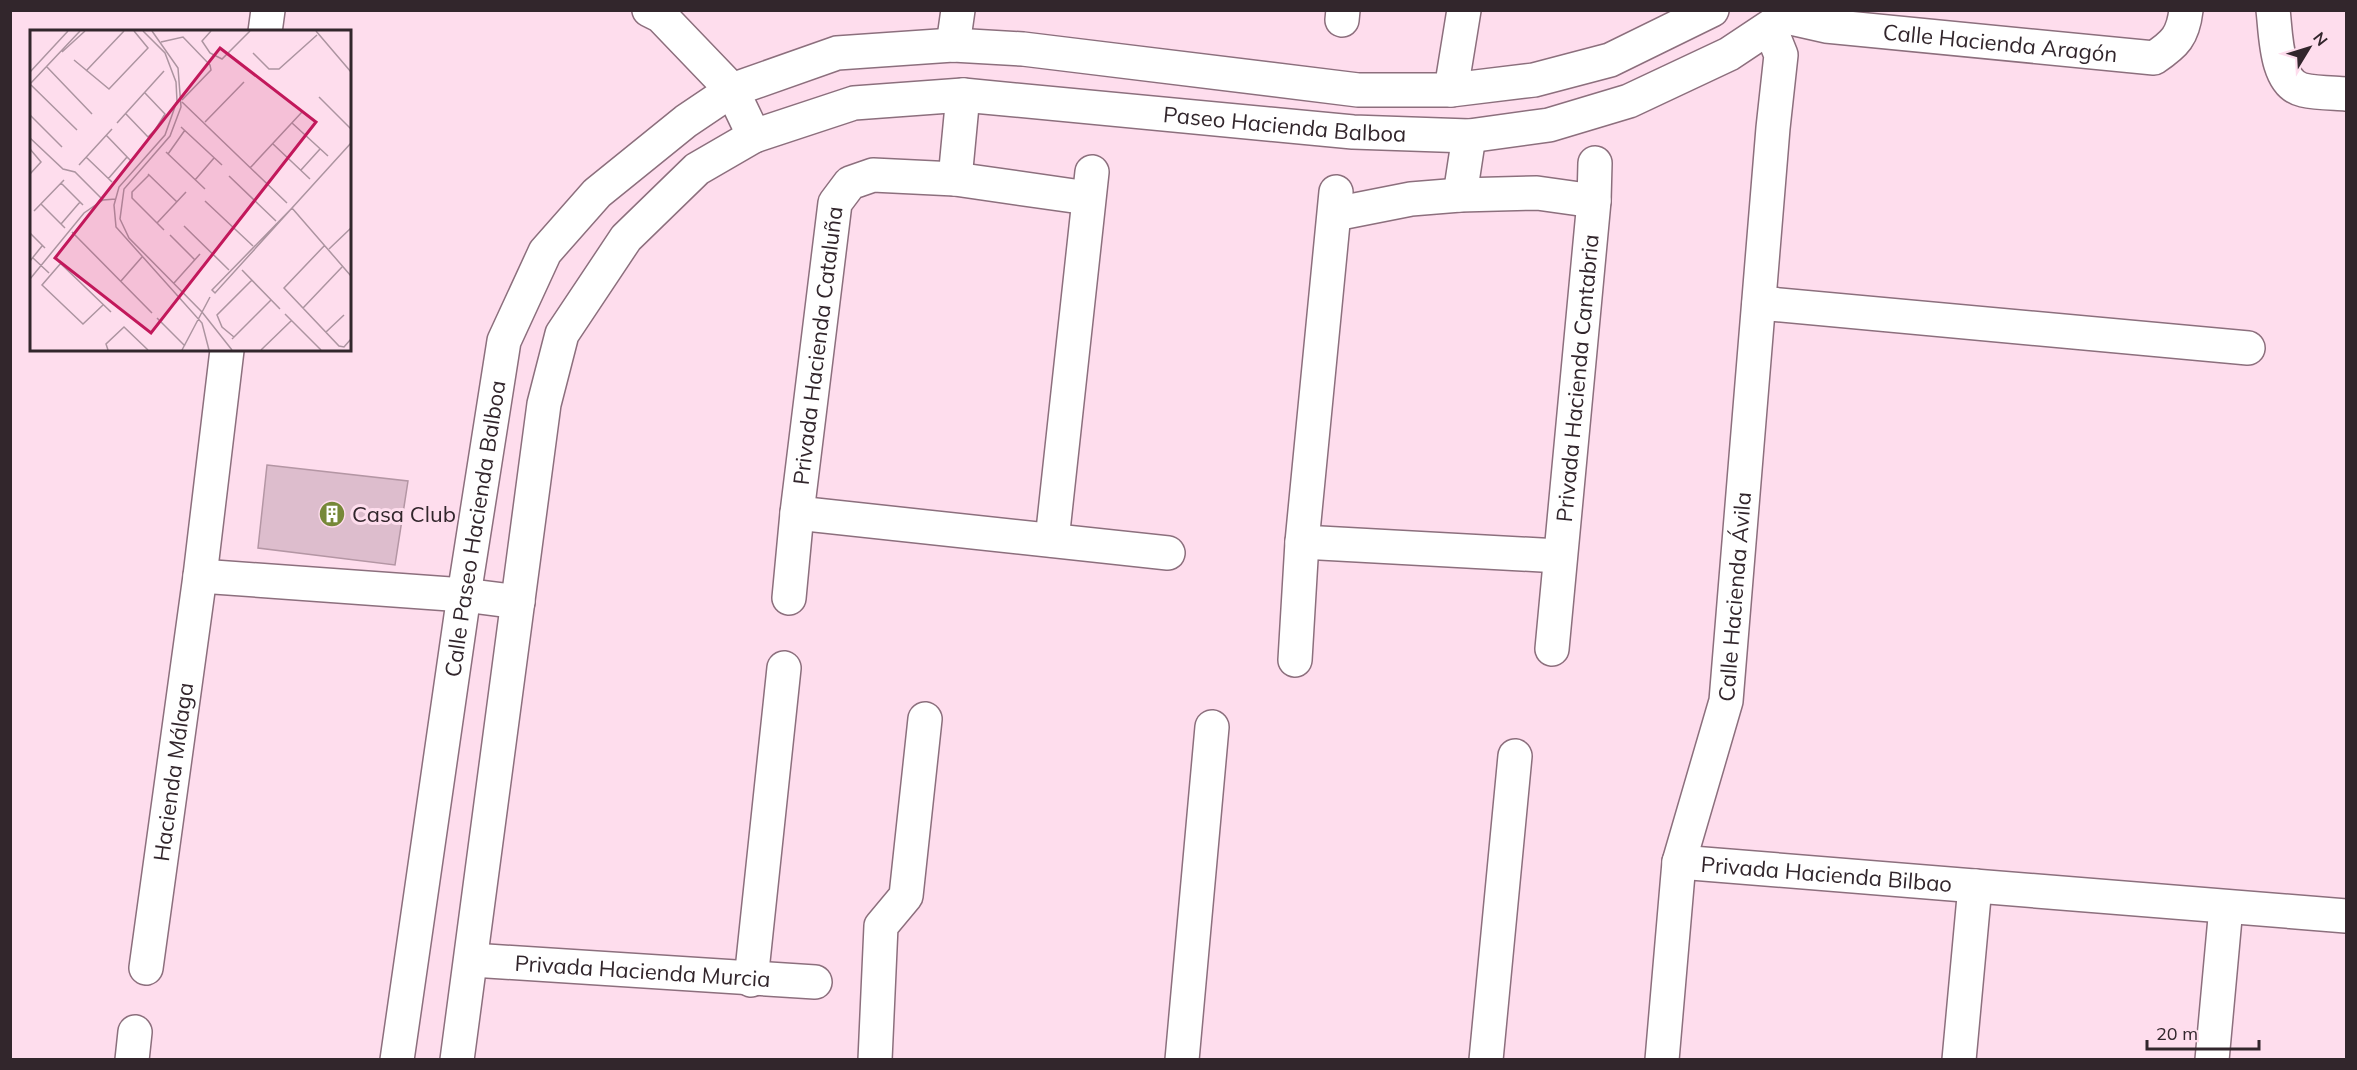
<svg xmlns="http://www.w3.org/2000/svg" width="2357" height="1070" viewBox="0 0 2357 1070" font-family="Mulish,sans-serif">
<rect width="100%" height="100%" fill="#fedded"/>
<path fill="#ddbdcd" stroke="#b496a4" stroke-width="1.5" d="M267 465 408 481 395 565 258 548Z"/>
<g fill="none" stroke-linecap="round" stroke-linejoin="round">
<defs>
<g id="minor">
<path d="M649 10 661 16 732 90 754 136"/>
<path d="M2273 10C2276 33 2275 84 2303 90 2317 93 2333 93 2346 94"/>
<path id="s1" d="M1786 17 1826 26 2154 58C2175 44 2183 36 2186 10"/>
<path d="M1342 20 1343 10"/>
<path d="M265 32 268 10"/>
<path d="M953 45 958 10"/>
<path d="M1451 90 1464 10"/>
<path d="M955 179 963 95"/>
<path d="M1460 195 1469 136"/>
<path d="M1335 214 1411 199 1460 195 1537 193 1594 201"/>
<path d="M1759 303 2248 348"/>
<path d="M797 513 1168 553"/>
<path d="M1052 540 1092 172"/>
<path d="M1302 542 1559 556"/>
<path d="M200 576 464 595 518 602"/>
<path id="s2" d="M789 598 797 513 835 203 850 183 873 175 955 179 1088 198"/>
<path id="s3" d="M1552 649 1594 201 1595 163"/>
<path d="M1295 660 1302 542 1336 192"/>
<path id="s4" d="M1679 862 2346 916"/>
<path id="s5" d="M472 960 815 982"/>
<path id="s6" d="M146 968 200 576 227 350"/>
<path d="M751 980 784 668"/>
<path d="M132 1060 135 1032"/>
<path id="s7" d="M397 1060 464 595 504 341 545 252 597 193 686 121 732 90 837 53 953 45 1023 49 1358 90H1451L1534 80 1610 60 1712 10"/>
<path id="s8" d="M457 1060 544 404 562 334 626 238 697 169 754 136 854 103 963 95 1353 132 1469 136 1549 125 1629 101 1729 54 1795 10"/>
<path d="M875 1060 881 926 906 896 925 719"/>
<path d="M1182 1060 1212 727"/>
<path d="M1486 1060 1515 756"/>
<path id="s9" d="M1662 1060 1679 862 1726 701 1773 128 1781 55 1775 40 1766 31"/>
<path d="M1959 1060 1975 886"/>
<path d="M2212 1060 2226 907"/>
</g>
</defs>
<use href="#minor" stroke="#8c6f7d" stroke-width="36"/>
<use href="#minor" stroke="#fff" stroke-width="33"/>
</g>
<defs>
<symbol id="building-disc" viewBox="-11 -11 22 22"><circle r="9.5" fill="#768838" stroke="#fedded"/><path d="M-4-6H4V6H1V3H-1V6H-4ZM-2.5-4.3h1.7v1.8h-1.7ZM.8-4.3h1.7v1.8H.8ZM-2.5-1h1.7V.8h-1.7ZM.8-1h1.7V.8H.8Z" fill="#fff"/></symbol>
</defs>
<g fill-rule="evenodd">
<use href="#building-disc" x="317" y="499" width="30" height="30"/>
</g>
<g text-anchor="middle" stroke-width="6" stroke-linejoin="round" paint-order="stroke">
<g font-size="22" fill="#32262c" stroke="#fedded">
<text dy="8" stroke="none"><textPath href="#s1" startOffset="216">Calle Hacienda Aragón</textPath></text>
<text dy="8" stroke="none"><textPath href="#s8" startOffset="1552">Paseo Hacienda Balboa</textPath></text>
<text dy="8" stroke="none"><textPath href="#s2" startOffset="254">Privada Hacienda Cataluña</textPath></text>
<text dy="8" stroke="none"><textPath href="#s3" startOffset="272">Privada Hacienda Cantabria</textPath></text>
<text dy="8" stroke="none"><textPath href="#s7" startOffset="537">Calle Paseo Hacienda Balboa</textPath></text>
<text dy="8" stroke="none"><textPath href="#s9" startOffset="471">Calle Hacienda Ávila</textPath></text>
<text dy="8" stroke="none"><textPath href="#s6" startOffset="198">Hacienda Málaga</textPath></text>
<text dy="8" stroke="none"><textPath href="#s4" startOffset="148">Privada Hacienda Bilbao</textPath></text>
<text dy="8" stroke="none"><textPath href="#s5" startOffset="171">Privada Hacienda Murcia</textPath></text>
</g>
<g font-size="22" fill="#32262c" stroke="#fedded" text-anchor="start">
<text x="352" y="522">Casa Club</text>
</g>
</g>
<g transform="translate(30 30)">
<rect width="321" height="321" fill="#fedded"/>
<path fill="none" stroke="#ac94a0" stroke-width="1.5" d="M113 1 135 23 146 52 147 71 135 105 89 157 84 175 86 197 172 293 179 320M122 1 148 38 151 77 140 106 94 159 90 189 99 208 172 282 202 320M181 1 172 11 180 23 192 29 220 1M286 1 321 42M131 12 153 7 180 35 181 40 152 70M32 22 55 1M223 23 239 39H249L287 5M44 30 79 59 118 18 104 1M16 36 62 84M56 41 94 1M0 42 38 1M0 54 47 100M0 54 50 1M289 67 321 99M152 72 257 173M96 84 118 107 125 100 135 84 115 63M0 85 32 117M175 92 214 52M87 93 134 41M262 93 298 126M151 97 192 135M76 105 101 131M0 108 33 139 45 142 73 170M243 114 280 149M0 119 11 132 0 144M136 122 175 159M138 124 155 100M56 127 82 152M49 135 82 99M220 138 272 82M271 140 290 119M118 144 147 172M119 145 102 162V168L134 200M199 146 246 191M78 149 97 127M165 150 184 128M31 153 53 175M175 171 223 216M11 174 35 198M262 178 182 260 185 263 321 113M262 178 321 246M4 181 34 150M127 193 156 162M31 194 50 172M154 196 199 240M42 202 122 283M0 203 15 218M140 205 165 230M295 215 254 258 309 316 314 317 321 309M299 219 321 198M3 228 19 243M0 231 12 216M29 232 81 282M31 233 12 255 53 294 73 275M212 240 250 279M0 249 54 183 73 170 86 169M91 251 112 227M144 253 170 224M273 278 312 237M255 284 291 320M127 288 155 316M296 302 314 285M204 307 192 297 187 285 222 250M202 309 241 270M78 320 76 314 94 297 118 320M152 320 180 267M231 320 261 291"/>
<path fill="#c2185b" fill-opacity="0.15" stroke="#c2185b" stroke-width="3" d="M190 18 286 92 121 303 25 228Z"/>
<rect width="321" height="321" fill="none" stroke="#32262c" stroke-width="3"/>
</g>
<rect width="2357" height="1070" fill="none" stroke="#32262c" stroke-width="24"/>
<g transform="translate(2309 48) rotate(52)" stroke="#fedded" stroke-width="4.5" paint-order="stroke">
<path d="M0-4.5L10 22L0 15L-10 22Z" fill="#32262c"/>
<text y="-9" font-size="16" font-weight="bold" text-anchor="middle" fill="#32262c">N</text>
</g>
<path d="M2147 1040v9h112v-9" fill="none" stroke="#32262c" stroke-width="3"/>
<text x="2156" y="1040" font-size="18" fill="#32262c" stroke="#fedded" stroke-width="4.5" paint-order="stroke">20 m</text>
</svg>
